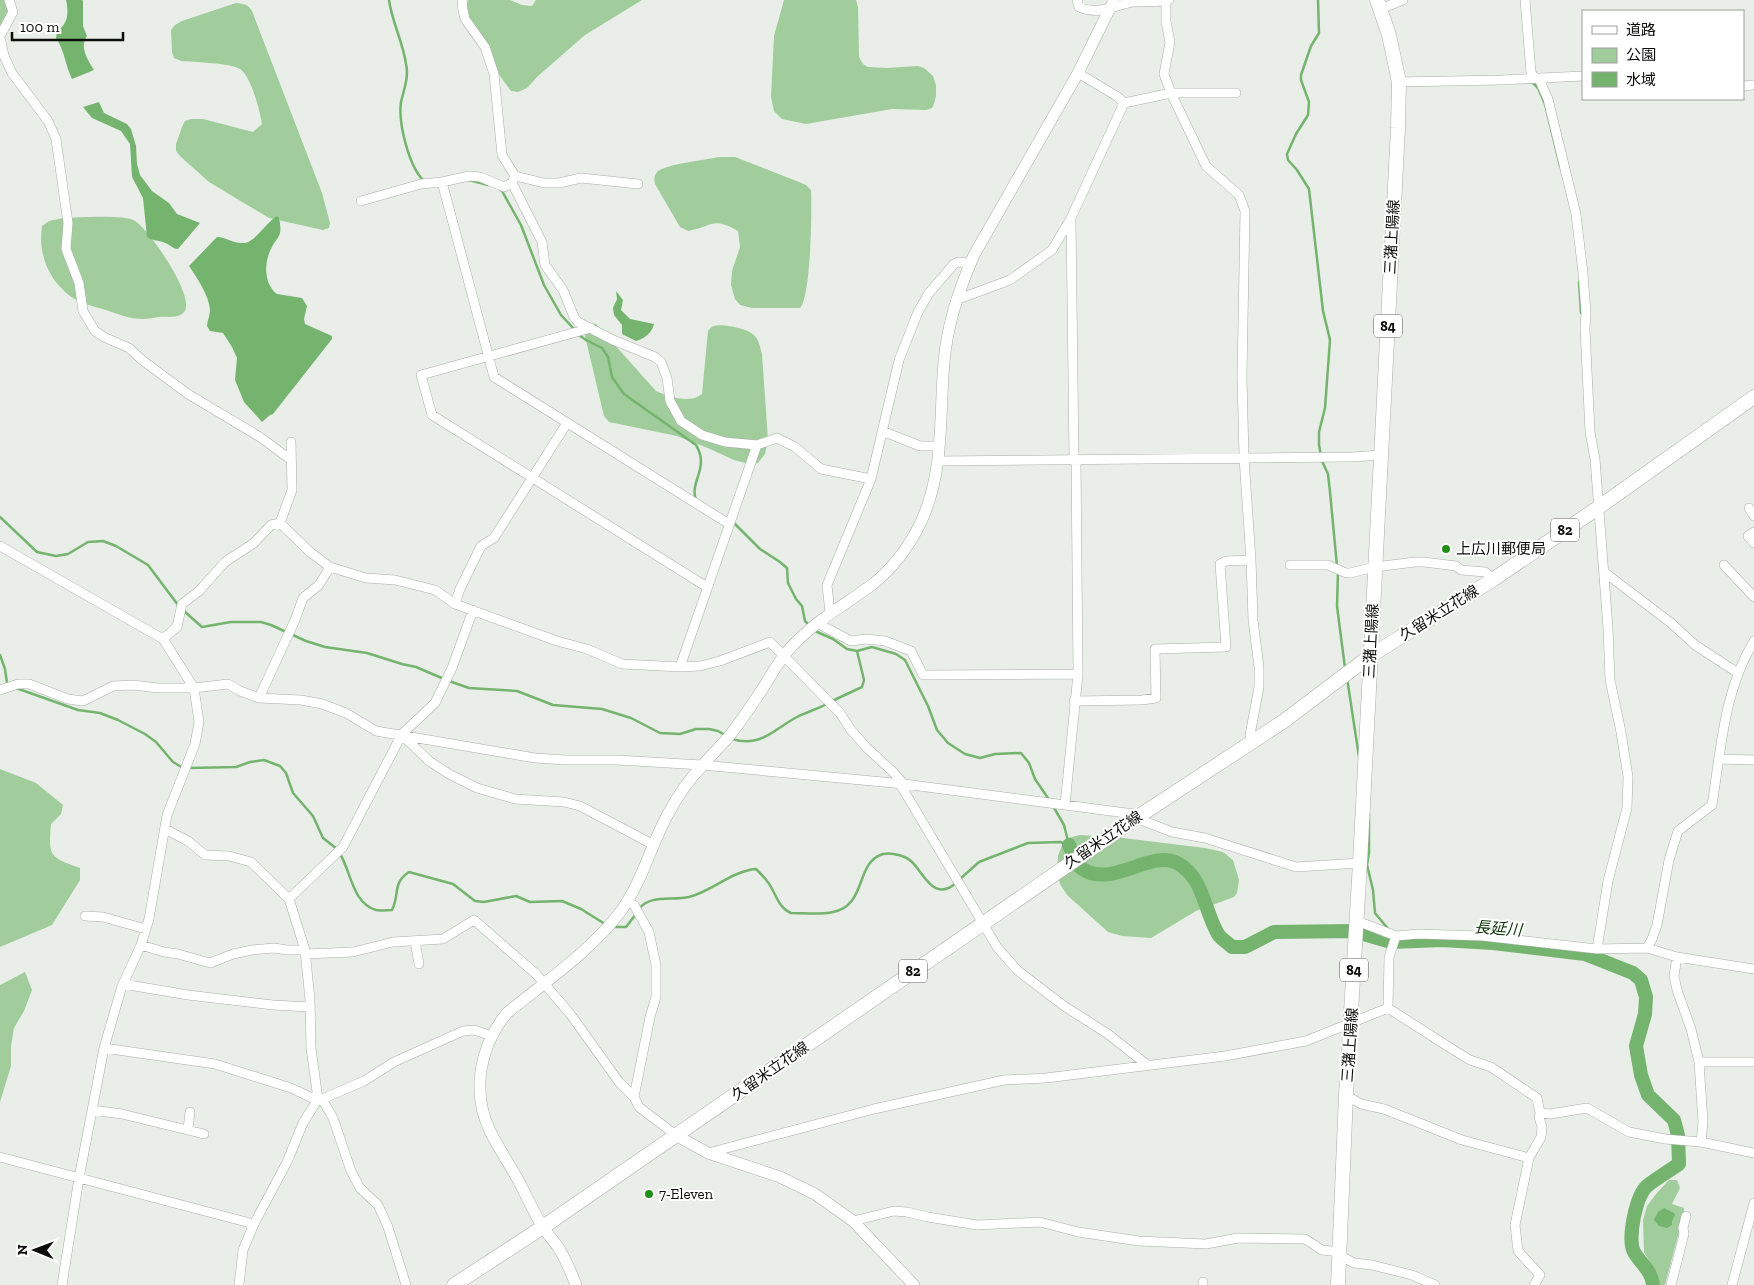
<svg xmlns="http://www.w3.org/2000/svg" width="1754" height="1285" viewBox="0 0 1754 1285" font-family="'Zilla Slab','Noto Sans JP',serif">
<rect width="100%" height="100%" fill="#e9eee8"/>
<path fill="#a0cd9b" d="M0 0H10V20L0 26Z
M468 0H510L522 5 532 6 536 0H642L585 35 538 76 527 88 518 92 511 91C495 68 461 28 468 0Z
M784 0H856L858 7 859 57 863 64 868 67 887 68 918 66 924 68 933 76 936 85V96L934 104 932 108 926 110 892 109 806 124 782 119 774 111 771 97 774 36Z
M236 3C244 4 248 4 252 11L322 193 330 223 329 228 323 230 269 218 209 182 181 157 176 151V144L182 127 185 121 191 119H203L253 132 262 124C260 111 251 76 240 69 230 63 194 62 181 61L174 58 172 52 171 30 175 25 182 21Z
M719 157H735L799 182 806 185 811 190C812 209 811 297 800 308H752L740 305 735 299 731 285 732 271 740 247 738 231C712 216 712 227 688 231L680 227 655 184C654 180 654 176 657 172 665 164 706 160 719 157Z
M63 218C78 218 123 214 135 221 149 229 199 301 183 313 176 319 166 316 158 317 153 318 148 319 143 319 130 319 117 314 106 310 95 307 79 303 70 296 48 279 38 254 42 226L49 221Z
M590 323 596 324 656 391C669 397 690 404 702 394L708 331C709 330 712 326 714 326 722 323 750 329 755 336 759 341 760 347 762 354L768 440 765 454 758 463 749 464 734 460 710 449 677 436 609 422 604 416 585 336 586 325Z
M0 769 36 783 63 805 61 814 51 824C48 857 50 857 80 868V880L52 925 0 947Z
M1080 835 1123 838 1205 848 1223 852 1233 860 1239 880 1237 893 1234 897 1196 911 1151 938 1122 936 1108 932 1067 895 1060 884 1057 872 1058 856 1062 845 1068 838Z
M25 972 32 990 24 1011 14 1028 11 1046V1066L0 1102V985Z
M1669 1180H1677L1680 1188 1672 1204 1684 1208V1213L1665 1285H1655L1654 1269 1644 1252 1643 1220 1647 1206 1656 1194Z"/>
<path fill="#75b46e" d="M66 0H82L83 1V26L87 36C79 47 88 60 94 70L72 79C65 65 65 51 56 38L57 32C68 23 69 14 66 0Z
M99 102 104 113 127 124 131 129 136 146 137 164 140 175 152 191 169 203 177 214 200 223 178 249C172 249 170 244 163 242 157 240 152 241 147 237L143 198 132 177 130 144 121 131 92 118 83 107Z
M277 216 279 218C280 223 281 228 280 233 279 238 274 242 272 247 264 261 263 283 277 294L302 298 307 306 304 319 305 324 332 336V339L273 414 270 415 262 422 244 402 235 380 237 358 232 347 223 333 210 331 207 326C207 321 210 316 210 310 209 295 197 278 189 266L217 237C226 237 234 244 244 243 254 243 267 222 277 216Z
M616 291 623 300 621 310 630 319 654 324C652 333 644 339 636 341L622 334V325L614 315 613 308 617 299Z
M1664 1208 1674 1213 1675 1215 1672 1221V1225L1667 1228 1659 1226 1654 1220 1658 1212Z"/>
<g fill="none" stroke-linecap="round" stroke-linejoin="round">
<path stroke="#75b46e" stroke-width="2.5" d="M389 0C392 22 403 42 406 64 409 77 404 89 401 102 398 123 409 168 425 182
M1318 0 1319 33 1311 46 1301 75V80L1309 102 1308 115 1296 134 1287 154 1288 160 1297 170 1309 189 1323 311 1330 340 1325 408 1319 432V445L1322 461 1328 474 1330 492 1337 566
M1531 81 1538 88 1545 104 1560 166
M469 180 488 185
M498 188 502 191 521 225 544 285 561 315 574 329
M1579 282 1581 313
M579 335 586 340 602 348 608 357 612 377 624 394 696 445C710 468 689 482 696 500
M0 517 37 552 56 556 68 554 88 542 103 541 116 546 148 565 178 605
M733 522 760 549 780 562 787 568 788 583 796 599 802 606 805 621 809 625
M1338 572 1337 606 1345 668
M184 611 202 627 231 622H261L271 625 306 641 325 647 367 653 402 664 416 667 444 679
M815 631 833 639 847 649 857 651 872 647 896 654 905 660 928 706 937 730 948 743 965 754 980 758 995 754 1021 753 1029 763 1035 779 1050 801
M0 655 5 669 7 683 9 684
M1347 678 1359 757
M449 681 469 688 517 691 553 705 602 709 631 718 660 733 680 734 696 729H709L718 731 725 735
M16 688 78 710 100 713 118 720 145 734 156 742 173 762 183 768
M832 701 862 687 864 680 857 651
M732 739C761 748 774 729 797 717 807 712 817 709 827 704
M188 768 236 767 250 762 264 760 280 766 286 773 293 793 313 816 323 838 337 849
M1053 806 1064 825 1069 845
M1369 814V852L1367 865 1373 890 1375 913 1389 930
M340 854C351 871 352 903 376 910 380 911 387 910 392 910 400 894 392 883 409 872L453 884 475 901 484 902 516 896 530 902 562 901 581 909 605 924
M960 879 979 862 1028 843 1060 842 1069 845
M639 909C650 894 672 901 689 897 712 891 732 871 756 869 760 873 764 877 767 881 776 892 777 907 791 913 804 913 820 915 833 912 867 906 855 862 883 854 892 852 906 856 912 862 925 875 934 902 956 883
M612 927H626L636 914"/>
<path stroke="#75b46e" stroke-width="14" d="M1069 845C1072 851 1075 864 1081 868 1111 890 1150 849 1177 863 1204 877 1204 911 1218 934 1221 939 1228 943 1232 947H1245L1274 932 1353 931 1391 942 1442 940 1493 943 1585 954 1633 973 1641 980 1646 997 1645 1014 1636 1046 1641 1075 1648 1095 1674 1120 1678 1135 1679 1164C1669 1171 1657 1178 1647 1186 1636 1196 1627 1239 1634 1252 1641 1264 1652 1271 1653 1285"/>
<defs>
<path id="street" d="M462 0 463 10 465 19 485 47 494 74 502 155 515 176 544 183H559L581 178 638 184
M1077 0 1079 7C1099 16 1114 5 1133 2 1145 1 1157 3 1169 0
M1525 0 1531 72 1534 78
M1166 1V22L1170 42 1164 74 1171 93 1206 166 1239 195 1245 211 1242 377 1244 458 1251 560 1253 620 1259 667V687L1250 735 1251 743
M1380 9 1403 0
M0 36 13 12 9 0
M0 37 4 56 12 73 48 121 56 139 68 223 66 249 79 283 83 311 95 331 104 337 129 348 142 360 188 394 260 437 291 460
M1078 73 1118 97 1124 103
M1539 79 1548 99 1576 214 1583 273 1586 313 1585 329 1590 432 1595 459 1608 628 1610 680 1621 732 1628 777 1627 808 1608 881 1597 949
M1399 82 1501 80 1583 76
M1743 86 1754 85
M515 176 512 183 542 242 545 265 563 290 574 317 578 322 613 340 655 357 661 362 667 378 670 401 681 421 702 435 725 442 757 445 777 438 795 447 821 469 871 479
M442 182 494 377 729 524
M361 201 421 184 442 182 469 176 480 177 504 187 512 183
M1071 219 1074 459
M956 300 1010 280 1052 250 1071 218 1124 103 1171 93H1236
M591 328 421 375 432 415 707 587
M882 431 920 446H939
M939 461 1352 457 1381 455
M1749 508 1754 516
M280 523 310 552 330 567 366 578 395 580 435 590 455 604 557 641 587 649 622 664 680 667 700 666 720 661 770 642 840 713 851 730 867 748 892 771 904 784
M280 523 292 490 291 442
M1754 532 1748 536 1754 543
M0 546 163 639 194 688 199 722 195 744 167 815 149 919 141 945 122 986 104 1048 79 1178 62 1285
M1290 565H1328L1346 573H1350L1375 567 1415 562H1424L1456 566 1461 570 1485 572 1494 579
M1724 565 1754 597
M1604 572 1671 623 1695 645 1738 673
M455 604 460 589 481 546 494 538 567 423
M830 613 827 585 871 479 899 360 918 312 929 293 954 264 958 262 970 263
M817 623 851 641 866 639 885 641 911 651 923 675 1078 674
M163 639 177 627 182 604 199 591 225 562 254 543 271 525 280 523
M680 667 757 445
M0 690 18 684H29L68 699 83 701 113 686 133 685 158 688H194L228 684 240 691 259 698 301 700 322 704 346 713 376 731 535 758 566 760H617L702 765 904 784 1134 814 1136 818 1172 832 1205 838 1296 867 1360 863
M259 698 295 620 303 598 319 585 330 567
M1074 701 1142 700 1156 698 1155 649 1226 647 1220 564 1226 561 1251 560
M402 735 429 761 449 774 477 788 515 799 564 802 580 806 654 845
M1719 759 1754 760
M900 784 997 947 1017 970 1064 1006 1108 1034 1146 1064
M1065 805 1078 674 1076 459
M165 829 188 841 205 855 229 856 251 862 289 899 305 950 310 1000 311 1048 318 1099 303 1123 287 1162 254 1224 243 1250 239 1285
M289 899 343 847 402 734 435 703 452 668 473 610
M85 916 103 917 146 929
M1357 921 1396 936 1418 934 1482 936 1597 949 1647 948 1677 957 1754 969
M415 941 419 964
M141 945 164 952 178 954 210 963 233 954 252 950 274 948 287 950H305
M1647 948 1652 939 1657 925 1669 860 1678 831 1712 805C1721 749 1724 690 1754 641
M305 954 353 952 393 942 443 939 474 920 536 974 571 1015 619 1082 634 1097 639 1107 677 1136
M1677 957 1674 976 1677 990 1691 1029 1699 1062 1703 1122 1701 1142
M123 984 188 995 273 1005 310 1007
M1388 1008 1452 1049 1470 1060 1491 1067 1537 1098 1540 1113 1539 1117 1542 1127 1541 1137 1529 1158 1515 1225 1518 1251 1540 1275 1534 1285
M1388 1008 1389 957 1396 936
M104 1048 215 1064 291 1088 310 1097 322 1099 364 1081 394 1062 463 1031 474 1030 492 1036
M1699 1062H1754
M1346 1095 1361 1104 1384 1109 1462 1140 1529 1158
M634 1097 650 1017 656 997V965L649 932 634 905
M322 1099 333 1118 351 1171 360 1188 378 1205 388 1227 406 1285
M92 1110 122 1114 204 1134
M1540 1113 1550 1114 1587 1108 1629 1132 1665 1139 1701 1142 1754 1153
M188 1129 190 1112
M708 1153 874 1109 1004 1080 1046 1078 1225 1056 1306 1041 1388 1008
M0 1157 254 1224
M853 1221 894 1211 907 1212 928 1217 977 1225 1040 1222 1078 1232 1139 1241 1206 1244 1238 1238 1305 1239 1322 1250 1340 1252
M1339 1255 1354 1263 1372 1265 1412 1275 1435 1285
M1203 1285V1282
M1671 1285 1684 1234 1683 1228 1686 1216
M1732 1285 1754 1203"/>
<path id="secondary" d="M677 1136 708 1153 780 1177 815 1194 853 1221 914 1285
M576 1285C571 1272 565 1258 558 1247 553 1240 548 1235 544 1228 533 1213 526 1194 517 1178 508 1162 498 1147 490 1131 471 1091 480 1046 507 1013 546 981 591 951 621 911 642 882 651 845 668 814 677 797 689 779 703 765 712 754 722 745 731 734 742 719 753 704 763 688 770 677 777 664 786 653 811 623 842 607 873 584 893 568 910 545 921 522 945 469 939 418 944 362 947 325 959 289 974 255L1078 73 1114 0"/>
<path id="primary" d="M454 1285 543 1227 1136 818 1284 721 1370 656 1494 579 1599 507 1754 397
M1338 1285 1346 1095 1360 863 1398 128 1399 82 1389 35 1377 0"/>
</defs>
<use href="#street" stroke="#a9aea8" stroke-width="10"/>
<use href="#secondary" stroke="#a9aea8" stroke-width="12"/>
<use href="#primary" stroke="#a9aea8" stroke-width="15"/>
<use href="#street" stroke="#fff" stroke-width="9"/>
<use href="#secondary" stroke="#fff" stroke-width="11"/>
<use href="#primary" stroke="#fff" stroke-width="14"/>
</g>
<g fill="#229018" stroke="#fff" stroke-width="2">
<circle cx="1446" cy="549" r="5"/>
<circle cx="649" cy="1194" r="5"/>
</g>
<g text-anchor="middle" stroke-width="4" stroke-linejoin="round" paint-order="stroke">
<g fill="#fff" stroke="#555654" stroke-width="1">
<rect x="1374" y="314.5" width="28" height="23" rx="4"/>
<rect x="1551" y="518.5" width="28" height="23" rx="4"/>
<rect x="1340" y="958.5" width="28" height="23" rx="4"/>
<rect x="899" y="959.5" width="28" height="23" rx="4"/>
</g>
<g font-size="14" font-weight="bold" fill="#0c0d0b">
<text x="1388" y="331">84</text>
<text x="1565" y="535">82</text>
<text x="1354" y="975">84</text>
<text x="913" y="976">82</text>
</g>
<g font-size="15" fill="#0c0d0b" stroke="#fff">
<text transform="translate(1392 237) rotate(-87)" y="5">三潴上陽線</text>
<text transform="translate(1439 613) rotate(-32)" y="5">久留米立花線</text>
<text transform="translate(1371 641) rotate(-87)" y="5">三潴上陽線</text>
<text transform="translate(1103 840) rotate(-34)" y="5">久留米立花線</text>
<text transform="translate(1350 1045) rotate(-86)" y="5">三潴上陽線</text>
<text transform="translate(770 1071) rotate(-35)" y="5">久留米立花線</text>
</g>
<g font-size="15" fill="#0c0d0b" stroke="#fff" text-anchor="start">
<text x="1456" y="554">上広川郵便局</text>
<text x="659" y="1199">7-Eleven</text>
</g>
<g font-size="16" font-style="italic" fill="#0c3808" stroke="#fff">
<text transform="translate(1498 928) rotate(4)" y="6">長延川</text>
</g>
</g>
<rect x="1582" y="10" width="162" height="90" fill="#ffffff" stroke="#9e9e9d"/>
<rect x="1592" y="26" width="25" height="8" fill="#ffffff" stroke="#9e9e9d"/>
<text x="1626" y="35" font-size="15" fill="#0c0d0b">道路</text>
<rect x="1592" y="48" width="25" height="15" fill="#a0cd9b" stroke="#9e9e9d"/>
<text x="1626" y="60" font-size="15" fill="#0c0d0b">公園</text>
<rect x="1592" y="72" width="25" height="15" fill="#75b46e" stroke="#9e9e9d"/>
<text x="1626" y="85" font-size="15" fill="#0c0d0b">水域</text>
<g transform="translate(35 1250) rotate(271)" stroke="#ffffff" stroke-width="4" paint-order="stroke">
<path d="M0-4L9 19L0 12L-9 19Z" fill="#0c0d0b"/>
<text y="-8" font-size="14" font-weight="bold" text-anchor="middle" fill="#0c0d0b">N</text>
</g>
<path d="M12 32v8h111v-8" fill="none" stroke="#0c0d0b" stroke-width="2.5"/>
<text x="20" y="32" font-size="15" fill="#0c0d0b" stroke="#ffffff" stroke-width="4" paint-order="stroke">100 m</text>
</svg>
